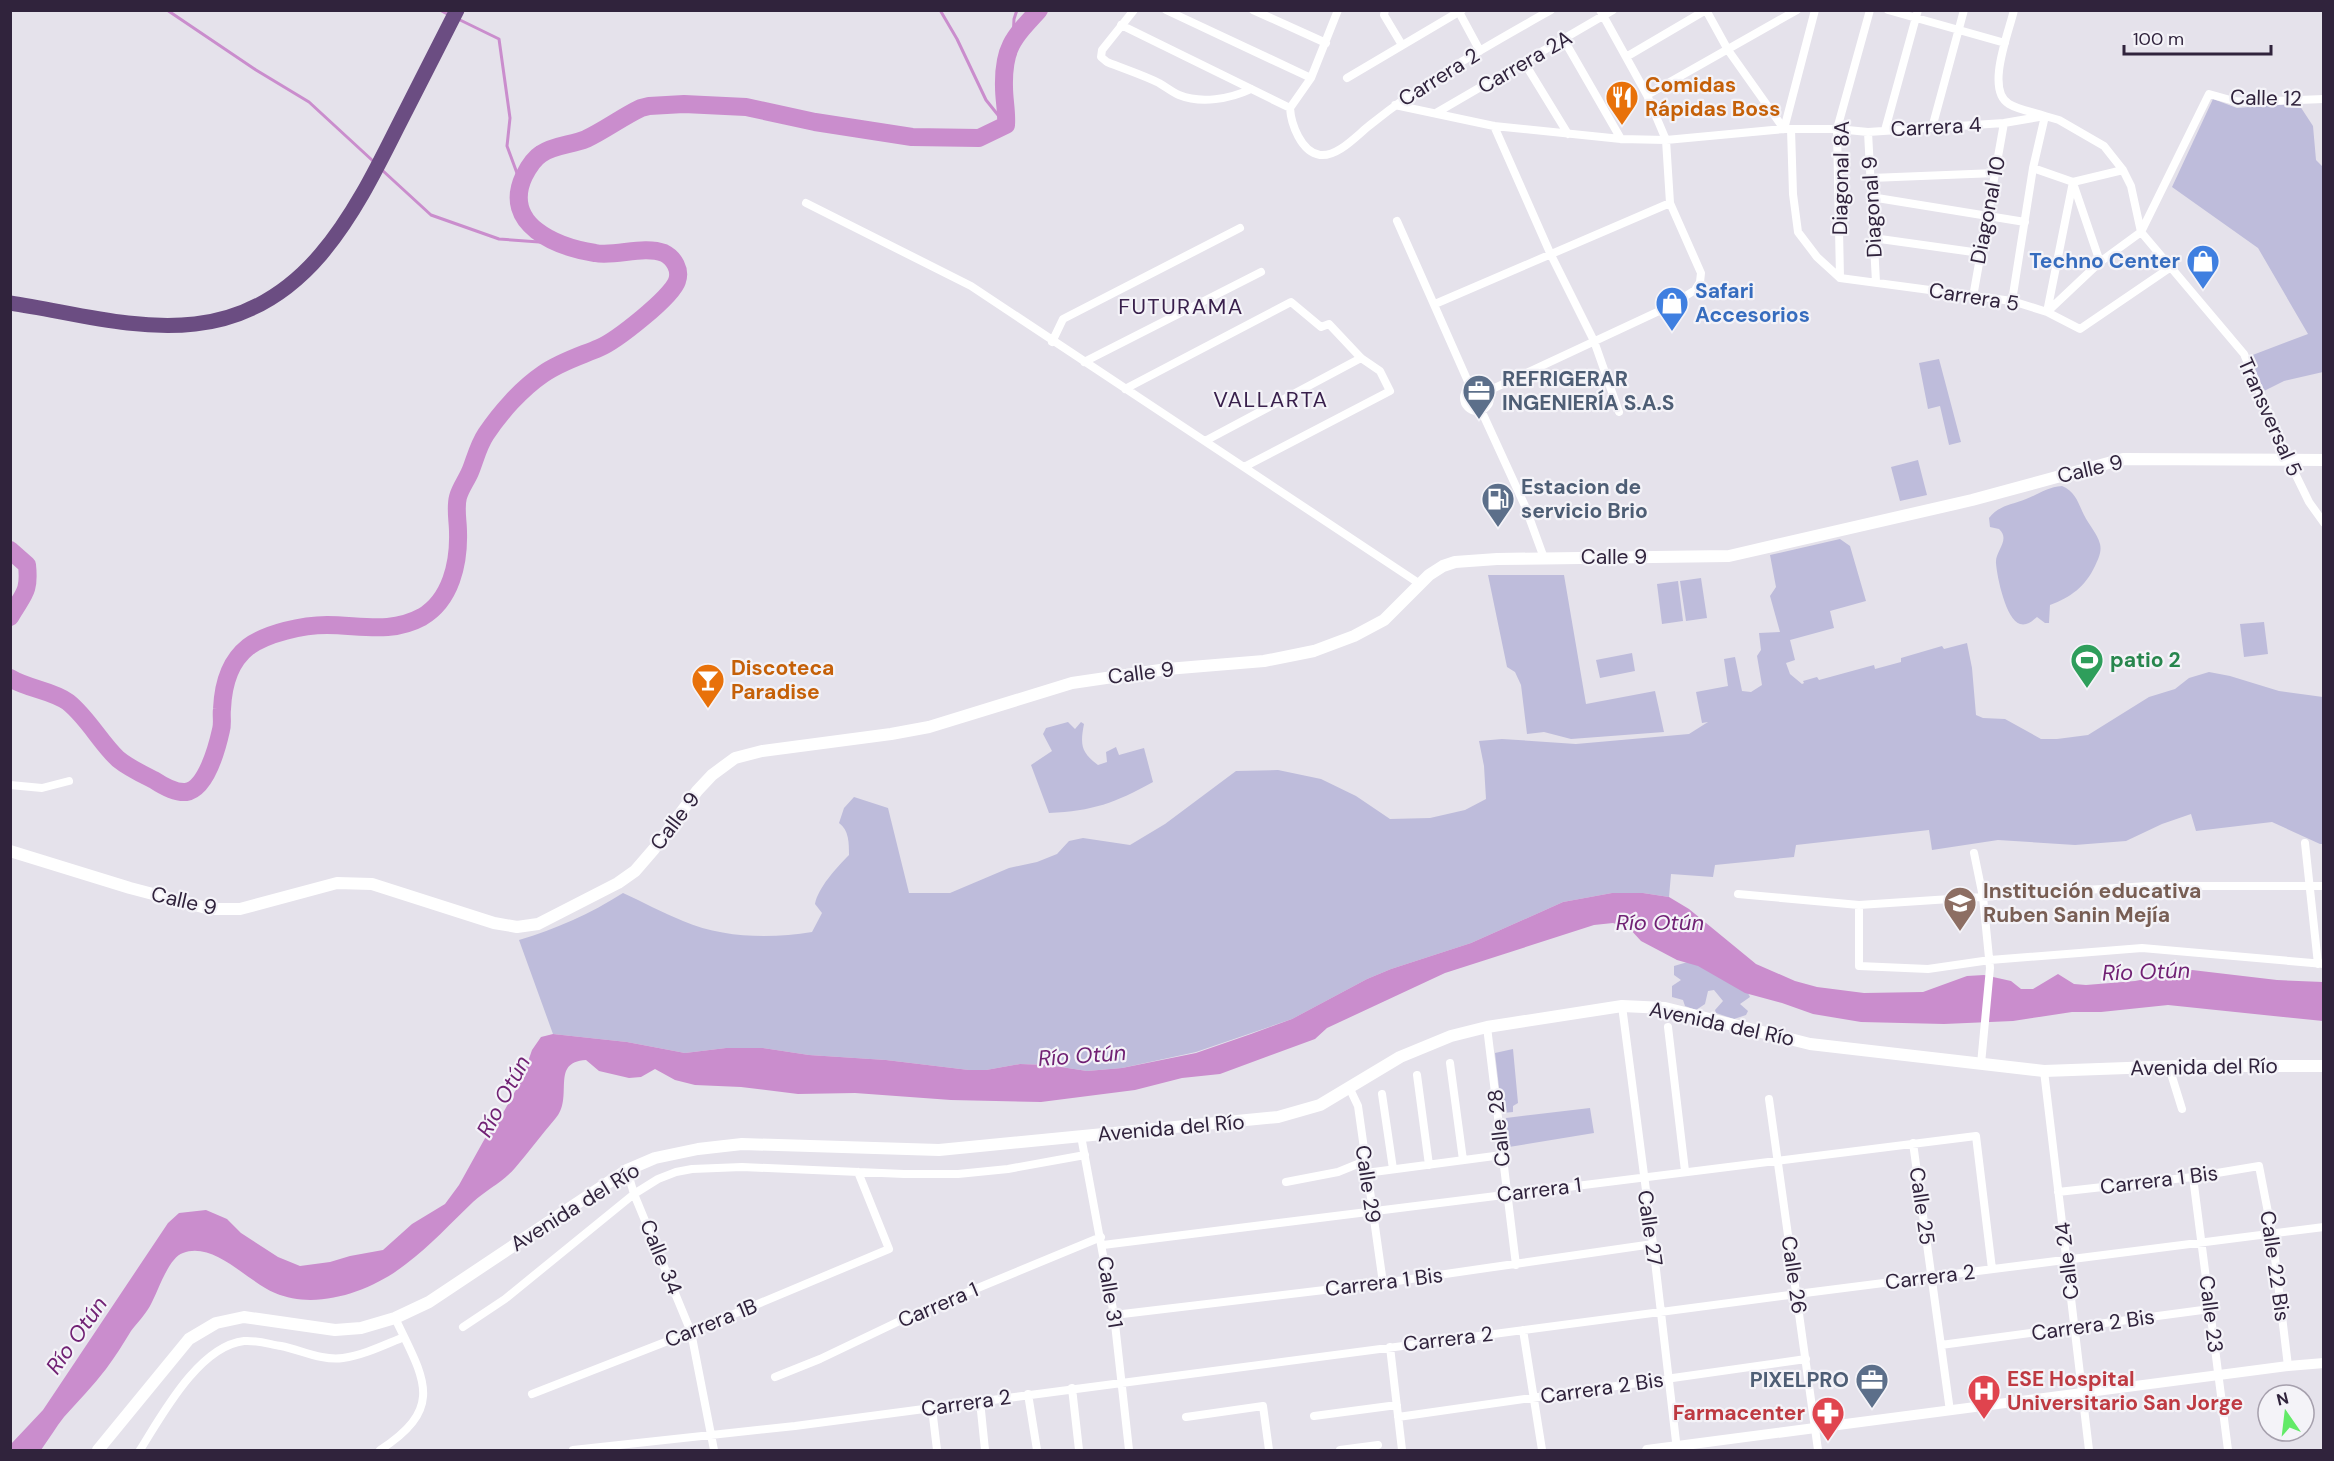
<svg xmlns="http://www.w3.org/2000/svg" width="2334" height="1461" viewBox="0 0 2334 1461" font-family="'DM Sans',sans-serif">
<rect width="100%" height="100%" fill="#e5e2eb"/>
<path fill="#bebcdb" d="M2213 99 2237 108 2298 103 2313 126 2316 160 2323 167V372L2284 381 2264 391 2250 356 2308 334 2258 248 2172 187Z
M1939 359 1961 442 1949 445 1940 406 1928 409 1919 363Z
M1918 460 1927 495 1900 501 1891 467Z
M2062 486C2076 492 2078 503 2084 515 2089 525 2097 533 2100 544 2102 552 2098 559 2095 566 2085 587 2071 597 2050 605L2049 623H2045L2037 617C2032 621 2027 626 2020 624 2006 620 1997 577 1996 563 1995 551 2011 540 1999 529L1990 527 1989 518C1999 505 2012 505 2026 499 2039 494 2048 487 2062 486Z
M1840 539 1850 546 1866 601 1830 611 1834 628 1790 640 1795 660 1786 663 1790 674 1802 684 1804 683 1803 681 1817 677 1819 680 1874 665 1875 669 1901 662V658L1942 646 1944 649 1967 643 1972 668 1976 715 1983 718 2005 719 2041 739H2057L2088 735 2149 697 2175 689 2189 678 2209 672 2230 676 2279 691 2323 697V844H2320L2272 822 2196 831 2191 814 2162 824 2126 841 2075 845 1998 840 1932 850 1929 830 1796 845 1794 857 1715 865 1713 877 1671 874 1669 897 1643 893H1612L1563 902 1471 943 1391 969 1367 979 1292 1019 1196 1052 1122 1068 1087 1071 1048 1065 1020 1064 986 1070H969L886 1060 809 1055 763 1048H726L685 1053 627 1042 553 1034 519 940C556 929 590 914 623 893 643 902 663 913 683 921 723 938 770 939 812 932L822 913 815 904C818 888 836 868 849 855 849 843 849 830 839 823L844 808 854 797 888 808 909 893H950L1009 868 1037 862 1057 854 1069 841 1083 838 1130 845 1165 824 1236 771 1278 770 1321 779 1356 796 1390 819 1430 818 1465 810 1486 799 1484 766 1479 741 1502 739 1576 744 1689 734 1708 722 1702 723 1696 692 1728 686 1724 659 1735 657 1742 691 1751 692 1762 685 1757 656 1761 650 1759 633 1780 632 1770 596 1776 587 1770 555Z
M1488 575H1564L1586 704 1655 691 1664 732 1571 739 1544 732 1527 734 1521 685 1515 672 1507 667Z
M1701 578 1707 618 1686 621 1680 581Z
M1678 581 1683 621 1662 624 1657 584Z
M2264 622 2268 654 2244 657 2240 624Z
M1632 653 1635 671 1600 678 1596 660Z
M1068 722 1075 729 1081 722 1084 724C1080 745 1081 752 1098 765L1107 762 1106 752 1116 747 1119 755 1144 748 1153 782C1115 803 1093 811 1049 813L1031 765 1052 751 1043 734 1046 728Z
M1691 961 1748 993 1750 997 1740 1004 1748 1011 1746 1015 1734 1019 1716 1013 1715 1010 1723 1001 1714 990 1708 991 1705 1004 1696 1010 1685 1006 1683 1000 1672 997V986L1681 980 1674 975V966Z
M1513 1049 1518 1103 1513 1106V1112L1502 1113 1495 1053Z
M1590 1108 1594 1133 1509 1147 1506 1118Z"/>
<path fill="#ca8dcd" d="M1612 893H1643L1669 897 1689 909 1756 964 1795 981 1817 987 1864 993 1923 992 1967 976 1984 975 2011 981 2021 989H2033L2058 974 2074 984 2086 985 2135 981 2192 970 2277 980 2323 982V1021L2168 1005 2101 1012H2072L2013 1021 1944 1024 1861 1022 1813 1014 1782 1003 1745 993 1698 966 1677 960 1641 941 1630 929 1613 923 1594 925 1445 973 1327 1028 1315 1039 1220 1074 1182 1078 1135 1090 1041 1102 951 1100 855 1093 798 1094 741 1087 695 1085 675 1080 655 1069 641 1077 629 1078 599 1071 586 1060C549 1062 575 1098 555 1119 541 1135 529 1152 515 1168 503 1182 486 1190 473 1202 451 1223 430 1246 406 1264 372 1291 317 1311 275 1293 248 1282 214 1241 183 1253 168 1258 158 1292 150 1306 145 1315 137 1323 131 1331 123 1344 115 1357 106 1369 93 1386 78 1401 64 1417 56 1427 49 1439 41 1450H11V1444L43 1410 168 1223 179 1213 206 1210 227 1219 241 1233 278 1257 300 1266 330 1262 350 1256 383 1250 412 1224 445 1204 459 1185 489 1131 503 1113 522 1079 532 1050 541 1037 553 1034 627 1042 685 1053 726 1048H763L809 1055 886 1060 969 1070H986L1020 1064 1048 1065 1087 1071 1122 1068 1196 1053 1251 1034 1292 1019 1367 979 1391 969 1471 943 1563 902Z"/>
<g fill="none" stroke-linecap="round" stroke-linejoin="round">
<path stroke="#ca8dcd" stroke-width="3" d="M167 10 256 70 309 102 373 161
M440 10 449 15
M940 10 957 39 986 100 1006 125
M458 19 499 39 510 118 507 146 521 184
M1013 40 1014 19 1017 10
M382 170 431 215 499 239 553 243"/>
<path stroke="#ca8dcd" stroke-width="18" d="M10 550 27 565C30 593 23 594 10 617
M10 678C28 689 51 690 68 702 88 718 100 742 118 759 129 768 142 774 154 780 163 786 175 793 186 792 206 789 217 748 221 730 223 723 221 716 222 709 223 686 229 662 248 647 267 633 303 625 327 625 360 625 391 634 422 617 451 600 459 563 458 532 458 521 455 508 458 497 460 489 466 481 470 472 475 460 478 446 486 434 500 413 521 389 543 374 560 362 580 356 599 348 616 341 672 297 677 281 681 270 674 258 664 253 643 245 616 257 595 253 557 247 501 225 524 176 528 168 533 159 541 154 554 145 572 145 586 139 605 130 622 117 641 108L649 106 684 104 746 107 815 122 912 137 979 138 1006 125C1007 112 1004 100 1004 87 1003 48 1013 38 1039 10"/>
<path stroke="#fff" stroke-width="8" d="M1134 10 1102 50 1101 57 1107 62C1124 69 1143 75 1159 83 1166 87 1172 92 1179 95 1201 104 1230 99 1251 89
M1166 10 1311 78
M1253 10 1326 43
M1338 10 1311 78 1290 108C1291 124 1301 152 1320 155 1338 157 1357 135 1370 125 1426 80 1489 45 1551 10
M1385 10 1384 15 1402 45
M1706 10 1728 50 1784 129
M1888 10 2005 43
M1459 12 1480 51
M1121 25 1290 108
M1564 40 1621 139
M1626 57 1706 10
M1524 62 1568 134
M1347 78 1462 10
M1647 95 1797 10
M1395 105 1494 126 1621 139 1666 140 1784 129H1837L1868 132 2004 123 2045 116 2059 120 2104 146 2123 170 2131 186 2141 232 2244 354 2288 459 2309 502 2324 523
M1436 113 1613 10
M1494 126 1551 255 1594 341 1619 412
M1932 128 1964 10
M1784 129 1815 10
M1791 129 1793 194 1798 232 1817 257 1840 278 2012 301 2047 312 2100 262 2141 232 2209 94 2234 101 2246 102 2324 99
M1885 130 1918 10
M1868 132 1876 282
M2033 168 2073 182 2123 170
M1871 178 1996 173
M2073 182 2047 312 2080 329 2171 267
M2073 183 2100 262
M1871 197 2025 222
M806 203 971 286 1420 584
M1397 221 1470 386
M1873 238 1980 253
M1840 278 1837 129 1870 10
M1973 297 2004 123
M2012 301 2033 168 2045 116C2034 112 2019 110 2009 104 1985 90 2009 32 2014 10
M1435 304 1670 203
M1052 342 1063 319 1240 228
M1084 362 1261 272
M1464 398a13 13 0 1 1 26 0a13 13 0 1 1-26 0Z
M1125 389 1291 302 1321 327 1329 324 1361 358 1380 371 1390 391 1244 467
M1488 391 1670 306 1695 290 1700 282 1701 273 1670 203 1666 140 1647 95 1600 10
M1481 410 1525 506 1544 558
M1205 441 1361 358
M10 785 42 788 69 781
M2305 843 2318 964
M1974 853 1983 897 1990 968 1981 1064
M1738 894 1859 905 2147 886H2324
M1859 905V966L1928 969 1990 960 2142 948 2324 964
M1622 1006 1653 1244 1677 1450
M1487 1027 1516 1265
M1668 1027 1685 1171
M1450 1063 1463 1160
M2169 1067 2182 1109
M2044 1071 2089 1450
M1417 1075 1429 1165
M1349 1087 1358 1106 1383 1283
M1382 1094 1393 1169
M1769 1099 1818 1450
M1081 1136 1114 1315 1129 1450
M1913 1143 1950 1411
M627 1170 634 1194 691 1332 714 1450
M1366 1173 1502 1155
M2193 1177 2228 1450
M1286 1182 1338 1172 1365 1161
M2058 1192 2193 1177 2259 1166 2272 1233 2288 1366
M1103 1245 1976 1136 1992 1269
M1114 1315 1383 1283 1653 1244
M463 1327 505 1299 634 1194 658 1179 676 1172 692 1169 742 1167 904 1174H958L1008 1169 1085 1155
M1523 1330 1542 1450
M1941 1345 2210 1309
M1390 1347 1402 1450
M775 1377 820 1359 910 1316 1101 1237
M1072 1388 1079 1450
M532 1394 691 1332 889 1249 858 1172
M1028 1394 1037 1450
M980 1401 985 1450
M932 1408 937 1450
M1314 1416 1397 1405
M1186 1417 1263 1406 1269 1450
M1398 1417 1806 1359
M140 1450C162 1415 199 1346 244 1341 256 1340 269 1344 281 1346 301 1350 322 1361 343 1358 364 1355 384 1345 404 1337
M380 1450C446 1407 424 1379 395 1318
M573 1450 795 1426 1797 1294 2324 1227
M1340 1450 1378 1445"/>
<path stroke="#fff" stroke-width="10" d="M1647 1450 2288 1366 2324 1363"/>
<path stroke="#fff" stroke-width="12" d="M10 851 130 888 210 909H240L337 883 372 884 494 923 517 927 538 924 618 883 635 871 654 849 697 791 712 775 735 758 762 751 891 734 929 727 1072 683 1167 669 1264 661 1314 651 1354 636 1384 620 1429 575 1443 566 1455 562 1497 559 1729 556 1972 500 2123 459 2324 460
M98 1450 189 1339 216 1323 244 1317 335 1330 361 1328 395 1318 429 1302 627 1170 655 1158 698 1149 742 1144 939 1150 1278 1117 1320 1105 1400 1057 1451 1036 1487 1027 1622 1006 1665 1008 1810 1044 2044 1071 2182 1066H2324"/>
<path stroke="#6b4d82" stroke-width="15" d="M10 303C71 312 134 331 195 324 305 312 353 216 397 128 417 89 437 49 457 10"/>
</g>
<defs>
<symbol id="restaurant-pin" viewBox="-11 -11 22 30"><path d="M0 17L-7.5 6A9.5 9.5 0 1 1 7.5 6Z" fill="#e8710a" stroke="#f4f3f8"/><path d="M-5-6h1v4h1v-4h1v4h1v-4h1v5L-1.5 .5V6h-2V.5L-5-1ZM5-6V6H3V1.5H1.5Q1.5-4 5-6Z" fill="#fff"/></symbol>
<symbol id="shop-pin" viewBox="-11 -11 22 30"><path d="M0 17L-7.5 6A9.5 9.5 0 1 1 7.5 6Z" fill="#3f7fe0" stroke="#f4f3f8"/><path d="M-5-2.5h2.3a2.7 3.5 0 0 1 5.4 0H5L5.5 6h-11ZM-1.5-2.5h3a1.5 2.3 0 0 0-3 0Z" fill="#fff"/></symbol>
<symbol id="office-pin" viewBox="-11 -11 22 30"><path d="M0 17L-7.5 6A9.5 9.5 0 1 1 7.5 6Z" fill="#5c6f8a" stroke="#f4f3f8"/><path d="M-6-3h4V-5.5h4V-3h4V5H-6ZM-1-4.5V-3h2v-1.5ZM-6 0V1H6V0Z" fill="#fff"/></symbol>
<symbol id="fuel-pin" viewBox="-11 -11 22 30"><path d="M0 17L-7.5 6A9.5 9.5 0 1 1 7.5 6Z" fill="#5c6f8a" stroke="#f4f3f8"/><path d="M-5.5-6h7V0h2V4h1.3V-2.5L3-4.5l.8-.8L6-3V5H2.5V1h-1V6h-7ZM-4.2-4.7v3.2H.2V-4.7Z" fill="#fff"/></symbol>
<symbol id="stadium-pin" viewBox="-11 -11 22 30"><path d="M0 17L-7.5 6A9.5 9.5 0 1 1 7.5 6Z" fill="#2e9e5b" stroke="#f4f3f8"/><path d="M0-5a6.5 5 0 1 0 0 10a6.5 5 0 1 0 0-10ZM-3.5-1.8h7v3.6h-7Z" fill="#fff"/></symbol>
<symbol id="bar-pin" viewBox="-11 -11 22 30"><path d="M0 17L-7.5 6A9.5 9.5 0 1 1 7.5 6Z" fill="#e8710a" stroke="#f4f3f8"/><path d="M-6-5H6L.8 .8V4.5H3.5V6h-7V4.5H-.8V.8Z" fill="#fff"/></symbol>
<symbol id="school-pin" viewBox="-11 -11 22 30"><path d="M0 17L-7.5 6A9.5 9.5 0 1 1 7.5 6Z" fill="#8d6e63" stroke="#f4f3f8"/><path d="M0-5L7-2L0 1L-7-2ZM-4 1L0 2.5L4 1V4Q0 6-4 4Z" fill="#fff"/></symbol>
<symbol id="hospital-pin" viewBox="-11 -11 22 30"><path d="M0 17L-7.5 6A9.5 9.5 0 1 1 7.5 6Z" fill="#e0444e" stroke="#f4f3f8"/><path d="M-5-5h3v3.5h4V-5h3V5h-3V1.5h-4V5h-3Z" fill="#fff"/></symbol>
<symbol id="pharmacy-pin" viewBox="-11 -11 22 30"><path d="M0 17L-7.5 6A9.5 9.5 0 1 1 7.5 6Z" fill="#e0444e" stroke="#f4f3f8"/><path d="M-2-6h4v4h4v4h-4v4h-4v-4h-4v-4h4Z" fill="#fff"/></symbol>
</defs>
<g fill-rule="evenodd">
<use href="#restaurant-pin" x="1603" y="78" width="38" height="52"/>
<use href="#shop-pin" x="2184" y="242" width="38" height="52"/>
<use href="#shop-pin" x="1653" y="284" width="38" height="52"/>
<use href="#office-pin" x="1460" y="372" width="38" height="52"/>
<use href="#fuel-pin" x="1479" y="480" width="38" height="52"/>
<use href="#stadium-pin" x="2068" y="641" width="38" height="52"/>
<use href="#bar-pin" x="689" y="661" width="38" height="52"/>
<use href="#school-pin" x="1941" y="884" width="38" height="52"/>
<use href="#office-pin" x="1853" y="1361" width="38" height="52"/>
<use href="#hospital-pin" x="1965" y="1372" width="38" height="52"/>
<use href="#pharmacy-pin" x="1809" y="1394" width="38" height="52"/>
</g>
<g text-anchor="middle" stroke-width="4.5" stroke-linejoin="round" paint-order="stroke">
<g font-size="21" fill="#30233c" stroke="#f4f3f8">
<text transform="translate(1525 62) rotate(-30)" y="7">Carrera 2A</text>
<text transform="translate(1439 77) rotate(-32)" y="7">Carrera 2</text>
<text transform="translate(2266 98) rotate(1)" y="7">Calle 12</text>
<text transform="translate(1936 127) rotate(-3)" y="7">Carrera 4</text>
<text transform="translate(1841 178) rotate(-89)" y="7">Diagonal 8A</text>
<text transform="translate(1872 207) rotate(-93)" y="7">Diagonal 9</text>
<text transform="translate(1988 210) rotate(-79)" y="7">Diagonal 10</text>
<text transform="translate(1974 297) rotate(9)" y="7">Carrera 5</text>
<text transform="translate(2270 417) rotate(66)" y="7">Transversal 5</text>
<text transform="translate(2090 469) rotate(-13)" y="7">Calle 9</text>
<text x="1614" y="564">Calle 9</text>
<text transform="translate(1141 673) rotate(-7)" y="7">Calle 9</text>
<text transform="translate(675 821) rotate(-53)" y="7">Calle 9</text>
<text transform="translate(184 901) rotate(13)" y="7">Calle 9</text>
<text transform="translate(1722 1024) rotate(12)" y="7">Avenida del Río</text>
<text transform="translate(2204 1067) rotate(-1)" y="7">Avenida del Río</text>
<text transform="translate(1171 1128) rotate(-5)" y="7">Avenida del Río</text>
<text transform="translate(1499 1128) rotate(-96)" y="7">Calle 28</text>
<text transform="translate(2159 1180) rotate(-7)" y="7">Carrera 1 Bis</text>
<text transform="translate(1368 1184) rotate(82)" y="7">Calle 29</text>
<text transform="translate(1539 1190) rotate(-7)" y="7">Carrera 1</text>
<text transform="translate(1922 1206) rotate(82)" y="7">Calle 25</text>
<text transform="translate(575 1207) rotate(-32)" y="7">Avenida del Río</text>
<text transform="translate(1650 1228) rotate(82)" y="7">Calle 27</text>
<text transform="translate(661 1257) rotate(68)" y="7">Calle 34</text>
<text transform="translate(2067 1261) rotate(-97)" y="7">Calle 24</text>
<text transform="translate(2275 1266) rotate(82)" y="7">Calle 22 Bis</text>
<text transform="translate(1794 1275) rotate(82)" y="7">Calle 26</text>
<text transform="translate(1930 1277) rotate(-7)" y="7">Carrera 2</text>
<text transform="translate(1384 1282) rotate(-7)" y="7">Carrera 1 Bis</text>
<text transform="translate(1110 1292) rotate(81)" y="7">Calle 31</text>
<text transform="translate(938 1305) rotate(-23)" y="7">Carrera 1</text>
<text transform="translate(2211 1314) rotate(83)" y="7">Calle 23</text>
<text transform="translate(711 1323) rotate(-22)" y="7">Carrera 1B</text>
<text transform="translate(2093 1325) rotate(-8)" y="7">Carrera 2 Bis</text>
<text transform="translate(1448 1339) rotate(-7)" y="7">Carrera 2</text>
<text transform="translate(1602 1388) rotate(-8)" y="7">Carrera 2 Bis</text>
<text transform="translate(966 1403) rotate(-8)" y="7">Carrera 2</text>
</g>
<g font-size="21" font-weight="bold" fill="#c56008" stroke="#f4f3f8" text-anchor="start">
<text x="1645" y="92">Comidas<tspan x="1645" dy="24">Rápidas Boss</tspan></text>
<text x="731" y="675">Discoteca<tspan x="731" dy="24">Paradise</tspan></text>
</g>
<g font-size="21" font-weight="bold" fill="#366cbe" stroke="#f4f3f8" text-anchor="end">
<text x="2180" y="268">Techno Center</text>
<text x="1695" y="298" text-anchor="start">Safari<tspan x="1695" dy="24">Accesorios</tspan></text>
</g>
<g font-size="21" font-weight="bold" fill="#4e5e75" stroke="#f4f3f8" text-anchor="start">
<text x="1502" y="386">REFRIGERAR<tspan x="1502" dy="24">INGENIERÍA S.A.S</tspan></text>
<text x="1521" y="494">Estacion de<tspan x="1521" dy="24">servicio Brio</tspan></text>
<text x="1849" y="1387" text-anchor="end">PIXELPRO</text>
</g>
<g font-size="21" font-weight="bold" fill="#27864d" stroke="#f4f3f8" text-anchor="start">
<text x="2110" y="667">patio 2</text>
</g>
<g font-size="21" font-weight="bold" fill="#785e54" stroke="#f4f3f8" text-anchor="start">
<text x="1983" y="898">Institución educativa<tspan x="1983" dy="24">Ruben Sanin Mejía</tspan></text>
</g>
<g font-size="21" font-weight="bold" fill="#be3a42" stroke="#f4f3f8" text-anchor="start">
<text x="2007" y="1386">ESE Hospital<tspan x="2007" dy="24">Universitario San Jorge</tspan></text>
<text x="1805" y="1420" text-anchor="end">Farmacenter</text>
</g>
<g font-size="22" letter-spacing="1.5" fill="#39204c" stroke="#f4f3f8">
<text x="1181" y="314">FUTURAMA</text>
<text x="1271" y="407">VALLARTA</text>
</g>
<g font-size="22" font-style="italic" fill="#712174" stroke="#f4f3f8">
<text x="1660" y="930">Río Otún</text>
<text transform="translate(2146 971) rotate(-2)" y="8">Río Otún</text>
<text transform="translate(1082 1055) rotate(-4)" y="8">Río Otún</text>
<text transform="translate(503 1096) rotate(-62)" y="8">Río Otún</text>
<text transform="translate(76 1335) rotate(-55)" y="8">Río Otún</text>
</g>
</g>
<rect width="2334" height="1461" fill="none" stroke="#30233c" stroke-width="24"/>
<g transform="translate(2286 1413) rotate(346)"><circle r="28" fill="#f4f3f8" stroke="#a6a0ad" stroke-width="1.5"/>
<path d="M0-4.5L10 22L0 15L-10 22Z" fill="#62ea67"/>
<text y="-9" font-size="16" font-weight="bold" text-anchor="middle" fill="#30233c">N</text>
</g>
<path d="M2124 45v9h147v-9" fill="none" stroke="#30233c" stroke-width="3"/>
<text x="2133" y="45" font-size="18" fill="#30233c" stroke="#f4f3f8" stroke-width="4.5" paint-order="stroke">100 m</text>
</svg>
